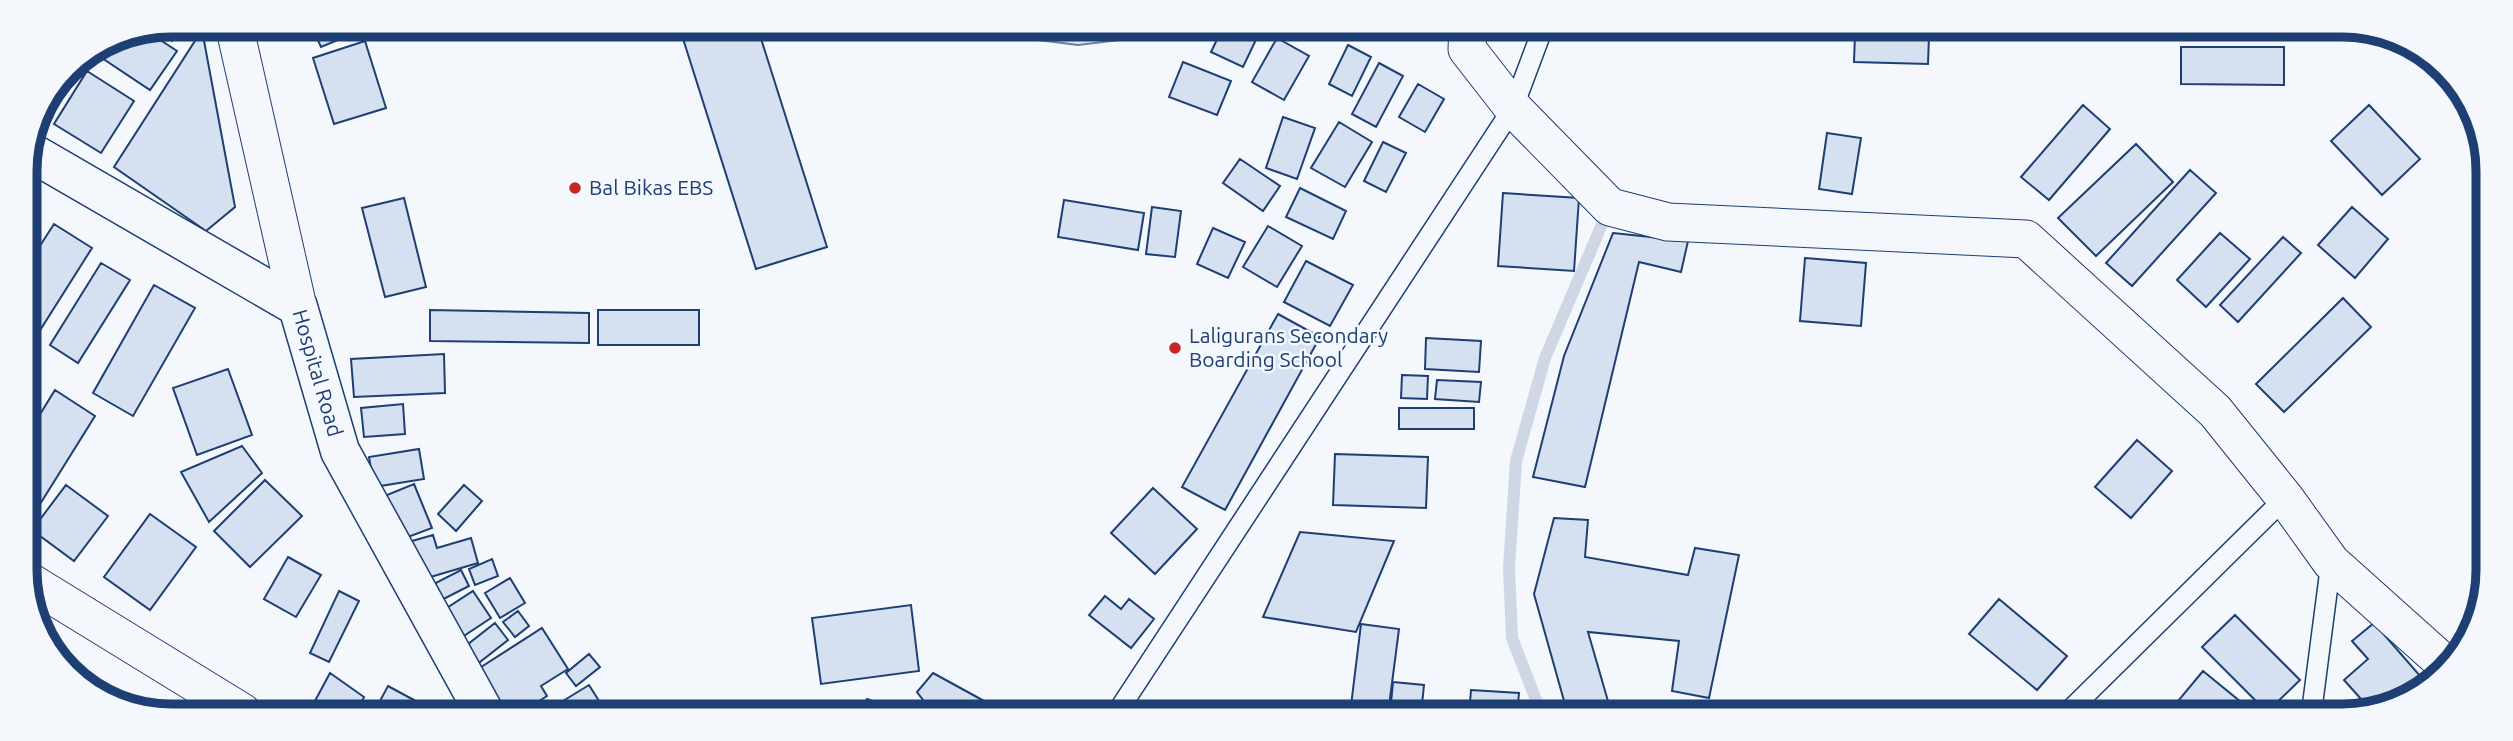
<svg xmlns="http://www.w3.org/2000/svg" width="2513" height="741" viewBox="0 0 2513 741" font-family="Ubuntu,sans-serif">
<rect width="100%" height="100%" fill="#f4f7fb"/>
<path fill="#e3e9f0" stroke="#687fa3" stroke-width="2" d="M926 26 1229 27 1078 45Z"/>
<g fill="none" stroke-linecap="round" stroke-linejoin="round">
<path stroke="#cfd7e4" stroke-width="12" d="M1542 715 1512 638 1509 568 1516 461 1545 358 1608 210"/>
</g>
<path fill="#d5e0f0" stroke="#1d3f73" stroke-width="2" d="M170 24 183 25 172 41 152 28Z
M311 25H374L321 47Z
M679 26H757L827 247 756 269Z
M1223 27H1262L1243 67 1211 52Z
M145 30 177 51 150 90 99 56 115 35Z
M202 30 235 207 206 231 114 167Z
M1855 34 1929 36 1928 64 1854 62Z
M1277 38 1309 56 1284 100 1252 82Z
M365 41 386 108 334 124 313 58Z
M1348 45 1371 57 1352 96 1329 84Z
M2181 47H2284V85L2181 84Z
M1183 62 1231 81 1217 115 1169 97Z
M1379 63 1403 76 1376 127 1352 114Z
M87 71 134 101 101 153 54 124Z
M1418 84 1444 99 1425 132 1399 117Z
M2083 105 2110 129 2049 200 2021 177Z
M2369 105 2420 159 2382 195 2331 141Z
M1283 117 1315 128 1297 179 1266 168Z
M1339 122 1372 142 1345 187 1311 168Z
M1827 133 1861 138 1852 194 1819 189Z
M1383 142 1406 153 1386 192 1364 181Z
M2136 144 2173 182 2096 256 2058 218Z
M1240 159 1280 186 1263 211 1223 183Z
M2190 170 2216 193 2132 286 2106 263Z
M1300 188 1346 211 1333 239 1286 217Z
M1503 193 1579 198 1574 271 1498 266Z
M404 198 426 287 385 297 362 208Z
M1064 200 1144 213 1138 250 1058 237Z
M1152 207 1181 211 1175 257 1146 254Z
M2352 207 2388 239 2355 278 2318 245Z
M54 224 92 248 37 335 26 328 25 269Z
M1268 226 1302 246 1277 287 1243 267Z
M1213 228 1245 242 1228 278 1197 264Z
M1613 233 1688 241 1681 272 1639 262 1585 487 1533 477 1564 356Z
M2220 233 2250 259 2206 307 2177 280Z
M2283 237 2301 253 2238 322 2220 305Z
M1805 258 1866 263 1861 326 1800 321Z
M1306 261 1353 285 1330 326 1284 302Z
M101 263 130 280 78 363 50 345Z
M154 285 195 308 133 416 93 393Z
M2343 298 2371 327 2284 412 2256 384Z
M430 310 589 313V343L430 341Z
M598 310H699V345H598Z
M1278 314 1320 337 1225 510 1182 487Z
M1426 338 1481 341 1479 372 1425 369Z
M444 354 445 393 354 397 351 359Z
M228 369 252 435 197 455 173 388Z
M1402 375 1428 376 1427 399 1401 398Z
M1437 380 1481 382 1479 402 1435 399Z
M55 390 95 416 27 525 26 437Z
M403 404 405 434 364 437 361 408Z
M1399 408H1474V429H1399Z
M2137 440 2172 471 2131 518 2095 487Z
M242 446 262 473 209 522 181 472Z
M419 449 424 479 374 487 369 457Z
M1335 454 1428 457 1426 508 1333 505Z
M265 480 302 516 250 567 214 531Z
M414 484 432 528 400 540 382 497Z
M66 485 108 516 74 561 32 530Z
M464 485 482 501 456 531 438 514Z
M1153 488 1197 529 1155 574 1111 533Z
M150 514 196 547 150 610 104 577Z
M1554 518 1588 520 1585 557 1688 575 1695 548 1739 555 1709 698 1672 691 1679 641 1588 632 1612 715H1568L1534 594Z
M1300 532 1394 541 1356 632 1263 617Z
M433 535 437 548 471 538 478 563 410 583 398 545Z
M288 557 321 575 296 617 264 599Z
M492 559 498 576 475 585 469 569Z
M461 570 469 586 428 607 420 591Z
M510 578 525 603 500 618 485 593Z
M339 591 359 601 329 662 310 653Z
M473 591 491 618 453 643 436 615Z
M1105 596 1121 609 1129 599 1154 619 1131 648 1089 615Z
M1999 599 2067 656 2037 690 1969 634Z
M911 605 919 671 821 684 812 618Z
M518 611 529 626 515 637 503 622Z
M2235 615 2300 680 2267 712 2202 647Z
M495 623 508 640 471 669 458 652Z
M2374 623 2428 685 2370 709 2344 680 2368 659 2352 641Z
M1361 624 1399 629 1388 714H1350Z
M542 628 568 669 541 686 547 696 522 712H507L478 669Z
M589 654 600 667 576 686 566 673Z
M58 656 93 677 88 686 67 674Z
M2203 671 2247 707 2240 716H2196L2178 701Z
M330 673 364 697 357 712H309Z
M933 673 1006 713H933L917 692Z
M1393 682 1424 685 1421 714H1390Z
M106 684 153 712H133L100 693Z
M589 685 599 701 582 713 545 712Z
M388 686 436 712H374Z
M1471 690 1519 693 1517 714H1469Z
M867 699 906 713H863Z
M1229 708 1273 714H1228Z"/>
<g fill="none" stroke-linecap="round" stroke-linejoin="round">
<defs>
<path id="service" d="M1116 714 1513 108 1543 28
M2064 716 2285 498
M2311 716 2331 562"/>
<path id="minor" d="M234 25 298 307
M1468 27 1467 49 1513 108 1610 207 1668 222 2026 239 2215 411 2285 498 2331 562 2446 665
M27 580 242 712"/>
<g id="tertiary">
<path id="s1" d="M27 150 298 307 340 451 484 712"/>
</g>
</defs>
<use href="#service" stroke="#1d3f73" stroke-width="22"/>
<use href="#minor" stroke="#1d3f73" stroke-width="39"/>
<use href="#tertiary" stroke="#1d3f73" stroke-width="41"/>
<use href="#service" stroke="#f4f7fb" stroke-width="19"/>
<use href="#minor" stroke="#f4f7fb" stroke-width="37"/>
<use href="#tertiary" stroke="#f4f7fb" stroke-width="38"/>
</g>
<g fill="#c62828" stroke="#f4f7fb" stroke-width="2.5">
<circle cx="575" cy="188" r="7"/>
<circle cx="1175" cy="348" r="7"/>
</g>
<g text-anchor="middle" stroke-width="5" stroke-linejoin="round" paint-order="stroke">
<g font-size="21" fill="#1d3f73" stroke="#f4f7fb" text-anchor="start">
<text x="589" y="195">Bal Bikas EBS</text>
<text x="1189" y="343">Laligurans Secondary<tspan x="1189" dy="24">Boarding School</tspan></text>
</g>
<g font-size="21" fill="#1d3f73" stroke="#f4f7fb">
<text dy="7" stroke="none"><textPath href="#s1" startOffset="382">Hospital Road</textPath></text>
</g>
</g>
<path d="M0 0H2513V741H0ZM171 37H2342A134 134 0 0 1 2476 171V570A134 134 0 0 1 2342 704H171A134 134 0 0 1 37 570V171A134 134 0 0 1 171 37Z" fill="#f4f7fb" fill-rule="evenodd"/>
<path fill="none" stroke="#1d3f73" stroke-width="9" d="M171 37H2342A134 134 0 0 1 2476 171V570A134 134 0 0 1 2342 704H171A134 134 0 0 1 37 570V171A134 134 0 0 1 171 37Z"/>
</svg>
